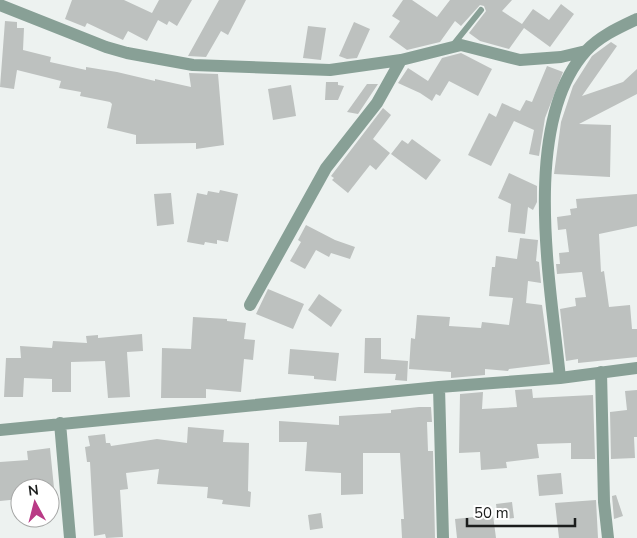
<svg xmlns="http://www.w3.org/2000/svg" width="637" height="538" viewBox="0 0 637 538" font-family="'Nunito Sans',sans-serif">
<rect width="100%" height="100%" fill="#edf2f0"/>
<path fill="#bdc1bf" d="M72 0H124L152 13 159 0H192L177 26 169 21 167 25 158 20 147 41 128 31 123 40 87 23 85 27 65 19Z
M219 0H246L228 35 221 31 206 57 188 56Z
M403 0H412L437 17 450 0H512L502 11 522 24 533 9 549 20 561 4 574 14 550 47 524 28 509 49 480 41 469 33 486 11 484 6 480 5 461 26 455 21 440 42 407 50 389 37 400 21 392 16Z
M5 21 17 22V28H24L23 50 51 57 50 62 86 70V67L117 72 155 81V79L191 87 189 73 218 74 224 145 196 149V143L136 144V135L107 128 112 104 110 102 80 96 81 92 59 88 61 81 17 70 14 89 0 87Z
M354 22 370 29 357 58 347 59 339 56Z
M308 26 326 28 321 60 303 58Z
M611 42 617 46 582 96 623 82 637 69V94L579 124 611 125 610 177 554 174 561 122 573 86 592 56Z
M461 53 492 69 478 96 449 81 440 96 436 94 432 101 420 93 398 83 408 68 428 81 442 58Z
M547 66 563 72 545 118 539 156 529 154 534 130 514 121 491 166 468 155 489 113 496 117 502 103 520 111 526 100 532 102Z
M326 82H338V85L344 86 338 100H325Z
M367 84H378L358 114 347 112Z
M291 85 296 116 273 120 268 89Z
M383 108 391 115 373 139 390 153 376 170 370 165 348 193 332 180 334 178 331 176Z
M412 139 441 160 426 180 391 154 402 140 408 144Z
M509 173 537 186V202L533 210 528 207 525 234 508 232 511 204 498 198Z
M220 190 238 194 228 242 217 240V244L205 242 204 245 187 242 197 193 207 195 208 191 219 193Z
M171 193 174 224 157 226 154 194Z
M637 194V226L599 234 601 272 604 271 609 307 630 305 632 329H637V357L578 363V359L566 361 560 309 576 306 575 298 586 297 582 272 557 274 556 264H560L559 253 569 252 566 229 558 230 557 217 571 215 570 209 577 208 576 199Z
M306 225 335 240 355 247 350 259 331 253 329 257 316 250 305 269 290 261 301 242 298 240Z
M520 238 538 240 536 261 539 262 541 283 528 281 526 303 542 305 550 364 509 369 508 371 485 369V375L451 378V372L409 369 411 338 415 339 417 315 450 317 449 326 481 328 482 322 509 325 513 298 489 296 492 267H495L496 256 517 259Z
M268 289 304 304 293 329 256 314Z
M319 294 342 310 331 327 308 310Z
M193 317 227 319V321L246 323 244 339 255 340 253 360 244 359 241 392 206 389V398H161L162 348 191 349Z
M142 334 143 351 127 352 130 397 108 398 105 361 71 362V392H52V379L24 378 23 397H4L6 358H21L20 346 52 348 53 341 87 343 86 336 98 335V338Z
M365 338H381V359L408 361 407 381 395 380 396 374 364 373Z
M290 349 339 353 336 381 314 379V376L288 374Z
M532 389 533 398 593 395 595 459H571V443L537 444 539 458 506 462 507 468 481 470 480 452 459 453 460 394 483 392 482 409 517 407 515 390Z
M637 390V437H634L635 458 611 459 610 412 627 410 625 391Z
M419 407H431L432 422H427L428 451H433L435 538H402L401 519H404L400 453H363V494L341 495V473L305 471 307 442H279V421L339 425V416L391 413V410Z
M188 427 224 430 223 442 249 443 248 491 251 492 250 507 222 504 223 500 207 498 208 487 157 484 159 469 126 473 128 489 120 490 123 537 106 538 105 534 94 536 90 462H87L85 447 90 446 88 436 105 434 106 443H110L111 446 157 439 187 443Z
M50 448 54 488H20V499L0 501V462L28 460 27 451Z
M561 473 563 494 539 496 537 475Z
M616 495 623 516 614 519 612 496Z
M596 500 598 538H559L555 503Z
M512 502 514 518 498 520 496 504Z
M321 513 323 528 310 530 308 515Z
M493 515 496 538H457L455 519Z"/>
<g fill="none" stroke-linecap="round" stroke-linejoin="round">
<path stroke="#88a096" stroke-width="6" d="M453 45 481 10"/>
<path stroke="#88a096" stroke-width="12" d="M0 5 106 47 127 53 193 65 330 70 401 60 461 45 520 60 561 57 586 51
M250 305 326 168 377 103 401 60
M601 372 604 502 608 538
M560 378C551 287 520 124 586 51 600 36 618 28 637 19
M439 387 443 538
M60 423 70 538
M0 430 439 387 560 378 637 368"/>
</g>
<g transform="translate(35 503) rotate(353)"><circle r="24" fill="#ffffff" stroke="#a4a5a4"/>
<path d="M0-4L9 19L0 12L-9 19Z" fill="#b93a86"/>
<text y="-8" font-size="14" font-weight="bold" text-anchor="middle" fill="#1b1d1c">N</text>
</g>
<path d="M467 518v8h108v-8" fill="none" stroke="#1b1d1c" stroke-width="2.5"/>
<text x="474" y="518" font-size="15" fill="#1b1d1c" stroke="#ffffff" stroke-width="4" paint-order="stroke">50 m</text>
</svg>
